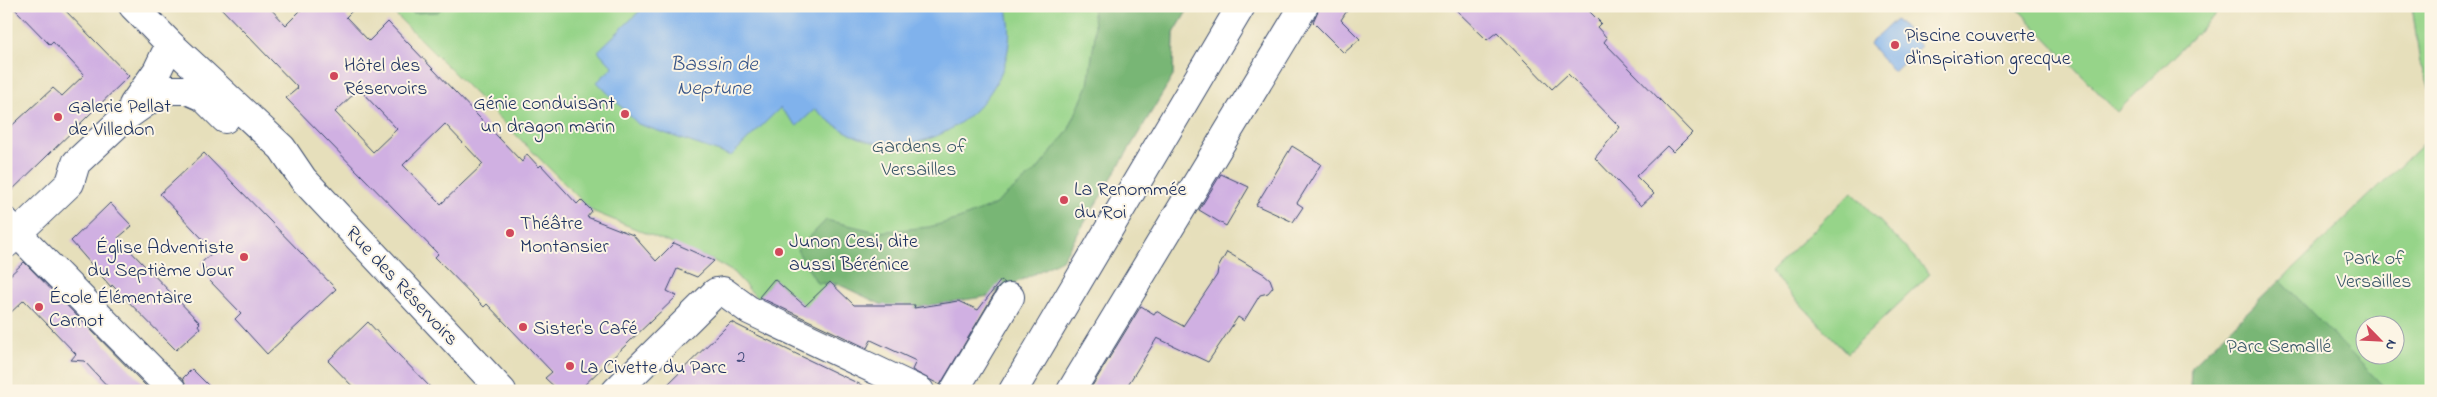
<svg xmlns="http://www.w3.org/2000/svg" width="2437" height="397" viewBox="0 0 2437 397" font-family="'Indie Flower',sans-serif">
<rect width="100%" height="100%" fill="#fcf5e5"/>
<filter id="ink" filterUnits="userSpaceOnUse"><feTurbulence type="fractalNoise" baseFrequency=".02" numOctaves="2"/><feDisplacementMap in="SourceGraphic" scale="10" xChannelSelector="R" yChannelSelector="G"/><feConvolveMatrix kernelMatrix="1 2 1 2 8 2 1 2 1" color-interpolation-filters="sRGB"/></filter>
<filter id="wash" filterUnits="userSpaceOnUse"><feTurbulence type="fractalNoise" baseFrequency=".0096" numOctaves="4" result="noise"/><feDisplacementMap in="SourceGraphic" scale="20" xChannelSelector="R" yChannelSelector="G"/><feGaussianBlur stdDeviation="1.12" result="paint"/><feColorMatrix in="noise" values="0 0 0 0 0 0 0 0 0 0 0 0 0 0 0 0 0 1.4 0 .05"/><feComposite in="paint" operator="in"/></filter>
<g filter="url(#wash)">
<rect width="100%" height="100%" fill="#e6dfbb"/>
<path fill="#96d489" stroke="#588274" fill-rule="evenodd" d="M387 6H1190L1174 33 1173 76 1062 260 907 309H891L838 284 805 306 774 279 758 299 733 272 714 261 592 211Z
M2015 6H2224L2117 112Z
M2412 6H2431V91L2420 64Z
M2431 136V391H2190L2191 367ZM2364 324H2394V354H2364Z
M1852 192 1930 274 1847 353 1770 272Z"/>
<path fill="#78b675" stroke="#4a726a" d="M407 6H444L438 12 413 13Z
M1092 6H1190L1174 33 1173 76 1062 260 989 296 907 309H891L838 284 817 283 797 250 826 220 878 232 929 227 959 219 994 205 1037 170 1068 131 1088 85 1095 35Z
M2280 280 2388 391H2190L2191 367Z"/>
<path fill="#80b2ec" stroke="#4e70a5" d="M645 6H1006C1027 82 952 156 877 143 852 138 833 125 815 109L797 126 780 108 731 156 638 124 597 82 613 67 598 51Z
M1896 19 1921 46 1894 72 1869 44Z"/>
<g id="blocks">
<path fill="#d0b0e2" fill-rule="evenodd" d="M12 6H61L129 76 6 196V131L53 88 62 96 84 75 53 42 50 45Z
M219 6H268L286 25 305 6H357L346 17 369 41 388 22 522 162 527 154 539 167 541 165 577 204 581 200 592 211 587 217 633 235 656 261 674 243 714 261 697 277 677 269 667 291 677 296 578 391H559L545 378 552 372 487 304 484 307 435 257 438 254 286 98 298 88ZM359 89 397 129 373 152 335 112ZM445 124 483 164 441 204 403 165Z
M1320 6H1350L1341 20 1360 39 1344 53 1313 22Z
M1452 6H1584L1601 23 1597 27 1607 38 1604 42 1692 133 1673 152 1667 146 1636 176 1654 194 1641 206 1595 158 1620 127 1568 74 1552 89 1497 32 1487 40Z
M1292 146 1321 164 1297 203 1303 207 1293 222 1256 205Z
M204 153 336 289 267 354 235 319 241 313 208 279 211 275 200 264 214 251 160 194Z
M1221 174 1249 187 1226 226 1199 210Z
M110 203 132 226 118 238 200 323 198 325 200 328 176 350 112 285 111 287 71 241Z
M1227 252 1264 274 1270 279 1273 287 1268 293 1260 295 1244 321 1238 317 1208 362 1157 338 1124 391H1089L1141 306 1154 314 1156 311 1183 326 1217 275 1218 268Z
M24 262 151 391H112L84 361 71 360 76 354 24 300 6 317V279Z
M774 279 805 306 830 282 854 305H915L914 308 959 301 978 310 1001 280 1005 283 997 289 940 385 912 370 916 361 871 340 867 348 759 297Z
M368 322 393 349 434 391H357L328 361Z
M731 322 788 350 874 391H661Z
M192 369 214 391H188L183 378Z"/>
</g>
</g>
<g filter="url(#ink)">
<use href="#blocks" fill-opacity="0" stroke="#39496c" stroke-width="1"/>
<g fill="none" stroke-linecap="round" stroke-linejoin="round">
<defs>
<path id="minor" d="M6 222 173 391
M616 391 716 292 723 291 749 310 920 391
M954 391 1010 297
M1013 391 1241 6
M1071 391 1304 6"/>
<path id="major" d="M133 6 170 44 282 148 303 179 502 391
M133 105 157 71 170 44
M6 244 70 183 76 163 124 118 158 94 167 90H187L203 97 225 119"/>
</defs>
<use href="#minor" stroke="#39496c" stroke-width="30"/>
<use href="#major" stroke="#39496c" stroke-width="30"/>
<use href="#minor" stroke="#fff" stroke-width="28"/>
<use href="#major" stroke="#fff" stroke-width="28"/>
</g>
</g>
<g fill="#d1495b" stroke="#fcf5e5" stroke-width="2">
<circle cx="1895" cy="45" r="5"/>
<circle cx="334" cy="76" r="5"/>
<circle cx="625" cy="114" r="5"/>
<circle cx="58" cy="117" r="5"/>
<circle cx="1064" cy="200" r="5"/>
<circle cx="510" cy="233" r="5"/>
<circle cx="779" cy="252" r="5"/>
<circle cx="244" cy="257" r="5"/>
<circle cx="39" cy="307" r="5"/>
<circle cx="523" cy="327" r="5"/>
<circle cx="570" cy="366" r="5"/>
</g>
<g text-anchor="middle" stroke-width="4" stroke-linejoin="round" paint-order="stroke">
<g font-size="18" fill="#484f7f">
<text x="741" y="362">2</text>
</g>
<g font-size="20" fill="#1b2f5e" stroke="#fcf5e5" text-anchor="start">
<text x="1905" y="41">Piscine couverte<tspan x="1905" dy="23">d'inspiration grecque</tspan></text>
<text x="344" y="71">Hôtel des<tspan x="344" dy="23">Réservoirs</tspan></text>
<text x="615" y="109" text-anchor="end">Génie conduisant<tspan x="615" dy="23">un dragon marin</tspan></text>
<text x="68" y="112">Galerie Pellat<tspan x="68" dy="23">de Villedon</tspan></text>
<text x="1074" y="195">La Renommée<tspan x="1074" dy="23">du Roi</tspan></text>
<text x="520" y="229">Théâtre<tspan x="520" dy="23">Montansier</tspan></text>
<text x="789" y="247">Junon Cesi, dite<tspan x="789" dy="23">aussi Bérénice</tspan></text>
<text x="234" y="253" text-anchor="end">Église Adventiste<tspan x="234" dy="23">du Septième Jour</tspan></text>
<text x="49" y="303">École Élémentaire<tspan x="49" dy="23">Carnot</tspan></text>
<text x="533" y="334">Sister's Café</text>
<text x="580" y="373">La Civette du Parc</text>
</g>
<g font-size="20" fill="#3a5869" stroke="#fcf5e5">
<text x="919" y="152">Gardens of<tspan x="919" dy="23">Versailles</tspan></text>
<text x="2374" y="264">Park of<tspan x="2374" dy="23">Versailles</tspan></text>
<text x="2279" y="352">Parc Semallé</text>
</g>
<g font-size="20" fill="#1b2f5e" stroke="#fcf5e5">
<text transform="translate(403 285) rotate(47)" y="7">Rue des Réservoirs</text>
</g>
<g font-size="21" font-style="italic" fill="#395689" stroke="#fcf5e5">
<text x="714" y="70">Bassin de<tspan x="714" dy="24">Neptune</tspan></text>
</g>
</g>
<rect width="2437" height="397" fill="none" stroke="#fcf5e5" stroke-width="25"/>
<g transform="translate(2380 340) rotate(114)"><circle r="24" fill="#fcf5e5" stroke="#a2a6af"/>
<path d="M0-4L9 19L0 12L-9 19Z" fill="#d1495b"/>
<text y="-8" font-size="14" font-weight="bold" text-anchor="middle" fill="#1b2f5e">N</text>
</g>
</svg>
